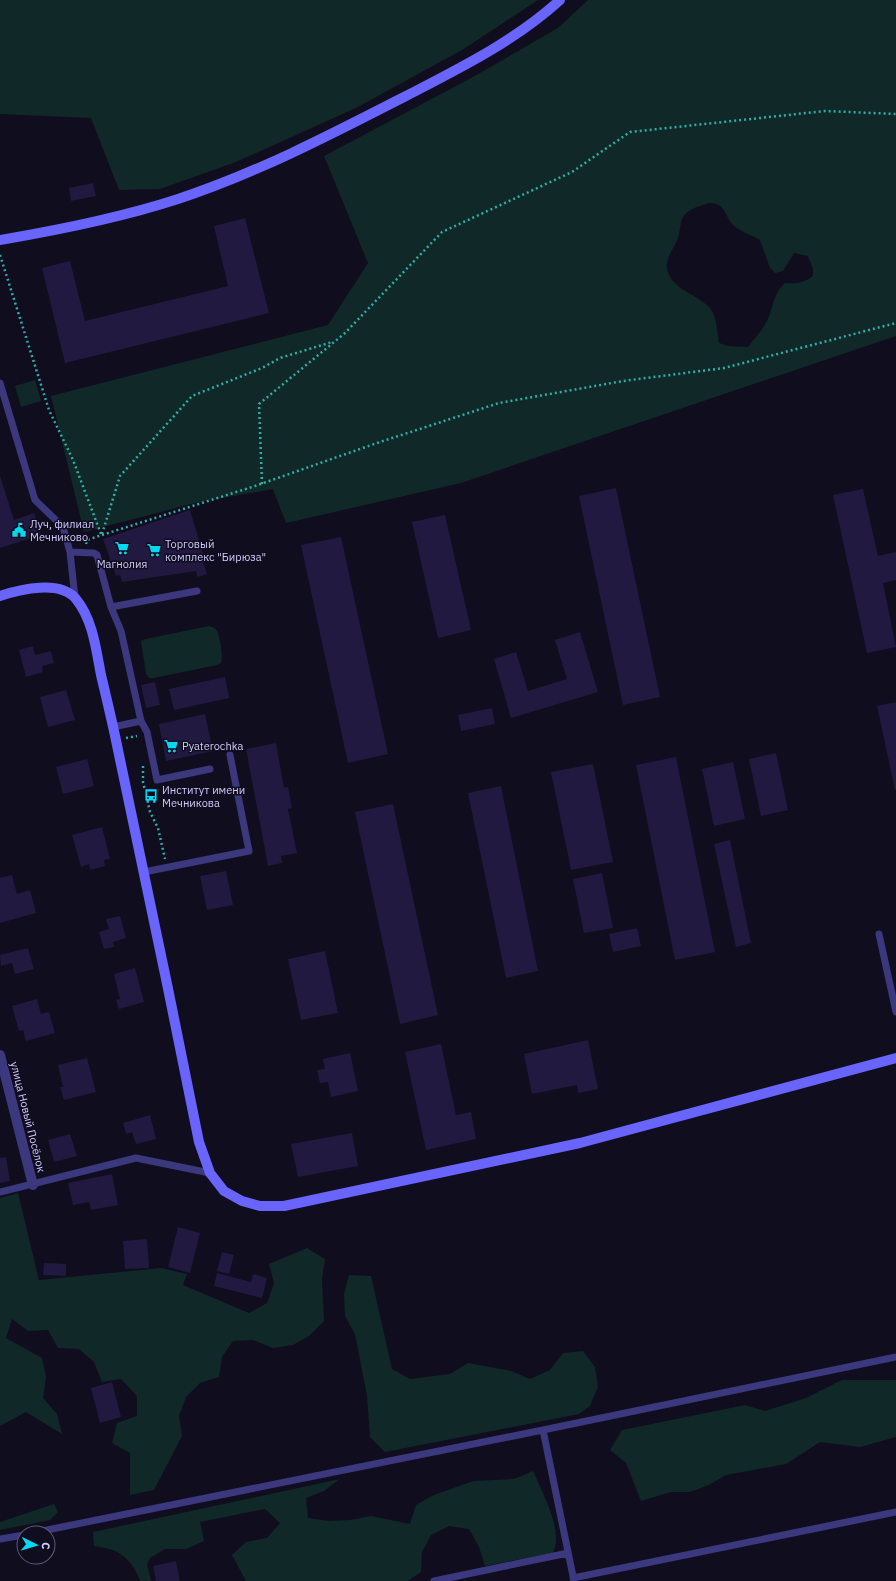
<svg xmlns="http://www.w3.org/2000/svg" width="896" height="1581" viewBox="0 0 896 1581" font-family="'IBM Plex Sans',sans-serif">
<rect width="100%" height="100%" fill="#100d1f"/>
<path fill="#102828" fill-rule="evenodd" d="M0 0H538L462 50 356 108 236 162 160 189 119 190 91 118 0 114Z
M588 0H896V336L461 483 286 523 273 489 195 503 84 532 51 396 328 325 368 263 324 156 473 77 558 28ZM710 203C727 204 724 216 734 226 741 232 752 235 760 240L770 268 775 273 783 271 794 253 808 256 813 269V276C803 283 797 284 785 283 771 296 774 309 766 323 761 332 754 339 748 347L728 346 719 343C717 333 717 316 710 308 698 295 677 291 669 275 662 261 674 249 678 238 680 232 680 222 683 217 689 208 700 206 710 203Z
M35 380 41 401 21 407 15 386Z
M209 626C212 627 215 627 217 631 220 637 223 656 221 663L217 665 154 678H149L146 674 141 641 146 639Z
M18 1193 39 1280 162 1268 187 1274 183 1285 249 1313 267 1303 274 1283 269 1264 307 1248 325 1259 322 1279 324 1321 309 1336 293 1345 273 1348 253 1340 233 1341 222 1357 219 1377 200 1383 186 1397 179 1416 182 1436 154 1490 130 1495V1453L112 1443 117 1423 137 1416V1396L121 1379 102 1382 94 1362 79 1349 58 1348 48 1330 28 1331 12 1319 6 1338 42 1358 46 1377 43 1398 57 1414 62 1434 26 1412 0 1426V1198Z
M349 1275 371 1276 392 1369 410 1379 450 1374 468 1363 511 1371 530 1379 550 1370 563 1353 583 1351 595 1367 598 1387 590 1406 579 1414 385 1452 370 1437 367 1396 355 1334 345 1316 344 1294Z
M842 1380H896V1437L860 1447 820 1442 786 1464 726 1475 709 1485 690 1492H671L641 1501 626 1463 610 1450 622 1430 745 1405 765 1411 806 1398Z
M533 1471C542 1492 564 1531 553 1553L485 1566 479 1547 469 1529 449 1526 431 1535 422 1552 421 1572 408 1581H246L232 1555 246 1542 267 1538 280 1523 265 1509 200 1522 204 1541 186 1549H165L150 1558 147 1564 151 1581H140C136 1568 126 1555 113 1550 107 1548 100 1547 94 1546L93 1532 340 1479 324 1491 306 1498 308 1518 329 1521 350 1520 371 1516 410 1524 416 1505 434 1495 473 1481 514 1479Z
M54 1504 58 1512 50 1520 0 1530V1522Z"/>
<path fill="#21193f" d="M93 183 96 196 71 201 69 188Z
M245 218 269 313 65 363 42 268 70 261 85 321 228 286 214 226Z
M0 476 14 520 34 513 41 535 0 548Z
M616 488 660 697 623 705 579 496Z
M863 489 878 556 896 552V580L883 583 896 647 867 653 833 495Z
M190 510 205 561 203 562 207 574 197 577 196 571 122 582 120 575 116 576 103 539Z
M445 515 471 630 438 638 412 522Z
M341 537 388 754 348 763 301 545Z
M580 632 598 692 511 718 494 659 516 652 528 691 567 679 555 640Z
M33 646 35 655 51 651 54 663 42 666 43 672 26 677 19 650Z
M225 677 229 698 174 710 169 689Z
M155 682 160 705 146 708 141 685Z
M66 690 75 720 48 727 40 697Z
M896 702V790H895L877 706Z
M492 708 495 724 461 731 458 715Z
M205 714 213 751 166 761 159 724Z
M276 743 284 788 288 787 292 808 288 809 297 853 281 856 282 863 268 866 246 749Z
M776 753 788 810 761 816 749 759Z
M676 757 715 952 675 960 636 765Z
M87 759 94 786 63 794 56 767Z
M733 762 745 819 714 826 702 769Z
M593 764 613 862 571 870 551 772Z
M501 786 538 971 506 978 468 793Z
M393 804 438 1015 400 1024 355 812Z
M102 827 110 859 104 860 105 866 90 870 89 864 81 867 72 835Z
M730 840 751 943 736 947 714 844Z
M226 871 233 905 207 910 200 876Z
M602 873 613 928 584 933 573 879Z
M12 875 17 894 30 890 36 913 0 923V878Z
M120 916 126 938 113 942 114 947 104 949 99 932 109 929 106 919Z
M637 928 641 946 613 952 609 934Z
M28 948 34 969 15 974 12 963 1 966 0 955Z
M325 951 338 1013 301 1020 288 959Z
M135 968 144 1002 119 1009 116 1000 120 999 114 974Z
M37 999 41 1014 49 1012 55 1033 26 1041 23 1030 19 1031 12 1006Z
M588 1040 598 1089 578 1093 577 1085 532 1094 524 1054Z
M441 1044 456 1115 471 1112 476 1139 426 1150 405 1052Z
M350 1053 358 1091 331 1097 328 1082 320 1083 317 1070 325 1069 323 1059Z
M87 1058 96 1092 64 1100 60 1087H63L58 1065Z
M150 1115 156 1139 136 1144 132 1132 126 1134 123 1123Z
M352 1133 358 1166 298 1177 291 1144Z
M70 1134 77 1156 54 1162 48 1140Z
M6 1157 10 1181 0 1183V1158Z
M112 1174 118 1205 91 1210 89 1202 73 1205 68 1183Z
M178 1227 200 1233 190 1273 168 1267Z
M147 1239 149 1268 125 1269 123 1241Z
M222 1252 234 1255 229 1274 217 1271Z
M44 1263 66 1264V1276L43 1275Z
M217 1273 251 1282 253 1274 267 1278 262 1298 214 1286Z
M112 1382 121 1417 100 1423 91 1388Z
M176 1561 180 1581H156L153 1566Z"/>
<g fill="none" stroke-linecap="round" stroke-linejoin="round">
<path stroke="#2faea7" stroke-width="2.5" stroke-dasharray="2 3" stroke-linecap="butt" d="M0 255 49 410 73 460 101 534
M262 484 259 404 345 333 442 232 572 172 630 132 825 111 896 114
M102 534 120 476 192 396 262 368 280 358 332 342
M86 544 87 540 102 535 255 486 377 443 499 403 623 381 724 368 896 323
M126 738 137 736
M143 766V782L150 812 158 828 165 859"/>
<path stroke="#3b387d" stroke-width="7" d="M0 383 35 500 63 527 70 552 75 598
M70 552 94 553 97 555 111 607 121 631 141 721 113 727
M111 607 197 591
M141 721 147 732 157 780 210 769
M144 872 249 851 230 755
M879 934 896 1012
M0 1192 136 1158 210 1173
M543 1430 574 1581
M32 1533 543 1430 896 1357
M0 1539 24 1535
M573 1578 896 1512
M434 1581 568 1553"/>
<path stroke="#3b387d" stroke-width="10" d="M0 1055 33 1185"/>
<path stroke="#6964fc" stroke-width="10" d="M0 240C59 230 120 218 178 199 257 173 332 134 406 96 460 68 515 41 560 0
M0 596C21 589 60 580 76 599 93 620 96 649 101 675 107 700 113 725 118 750 146 881 173 1011 199 1142L210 1173 224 1191 242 1201 260 1206H284L580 1143 896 1058"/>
</g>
<defs>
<symbol id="civic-bare" viewBox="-9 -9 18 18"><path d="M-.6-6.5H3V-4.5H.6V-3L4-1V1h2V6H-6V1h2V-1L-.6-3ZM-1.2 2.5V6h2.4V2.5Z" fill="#05d8f1" stroke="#100d1f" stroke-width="2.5" paint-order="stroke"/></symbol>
<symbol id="supermarket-bare" viewBox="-9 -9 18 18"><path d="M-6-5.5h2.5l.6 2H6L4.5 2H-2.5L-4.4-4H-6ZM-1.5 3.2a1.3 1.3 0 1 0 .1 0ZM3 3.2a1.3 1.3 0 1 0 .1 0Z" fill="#05d8f1" stroke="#100d1f" stroke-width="2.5" paint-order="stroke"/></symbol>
<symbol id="bus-bare" viewBox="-9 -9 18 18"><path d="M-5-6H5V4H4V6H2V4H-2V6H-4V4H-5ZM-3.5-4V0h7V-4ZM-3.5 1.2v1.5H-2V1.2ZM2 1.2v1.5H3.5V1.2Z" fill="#05d8f1" stroke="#100d1f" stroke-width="2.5" paint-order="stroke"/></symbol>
</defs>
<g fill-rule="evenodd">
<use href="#civic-bare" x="9" y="520" width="20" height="20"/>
<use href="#supermarket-bare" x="112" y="538" width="20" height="20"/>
<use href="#supermarket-bare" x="144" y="540" width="20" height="20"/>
<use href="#supermarket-bare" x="161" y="736" width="20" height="20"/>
<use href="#bus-bare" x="141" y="786" width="20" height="20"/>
</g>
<g text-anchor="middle" stroke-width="3" stroke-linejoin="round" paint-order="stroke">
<g font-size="11" fill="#d1cbfe" stroke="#100d1f" text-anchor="start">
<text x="30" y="528">Луч, филиал<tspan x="30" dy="13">Мечниково</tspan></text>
<text x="165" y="548">Торговый<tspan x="165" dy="13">комплекс "Бирюза"</tspan></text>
<text x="122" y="568" text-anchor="middle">Магнолия</text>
<text x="182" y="750">Pyaterochka</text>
<text x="162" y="794">Институт имени<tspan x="162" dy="13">Мечникова</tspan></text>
</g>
<g font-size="11" fill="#d1cbfe" stroke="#100d1f">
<text transform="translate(28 1117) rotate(76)" y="4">улица Новый Посёлок</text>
</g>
</g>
<g transform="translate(36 1545) rotate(95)"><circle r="19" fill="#100d1f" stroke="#5d5978"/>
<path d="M0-3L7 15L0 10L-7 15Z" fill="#05d8f1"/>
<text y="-6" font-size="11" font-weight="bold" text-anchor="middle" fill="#d1cbfe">С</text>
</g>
</svg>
